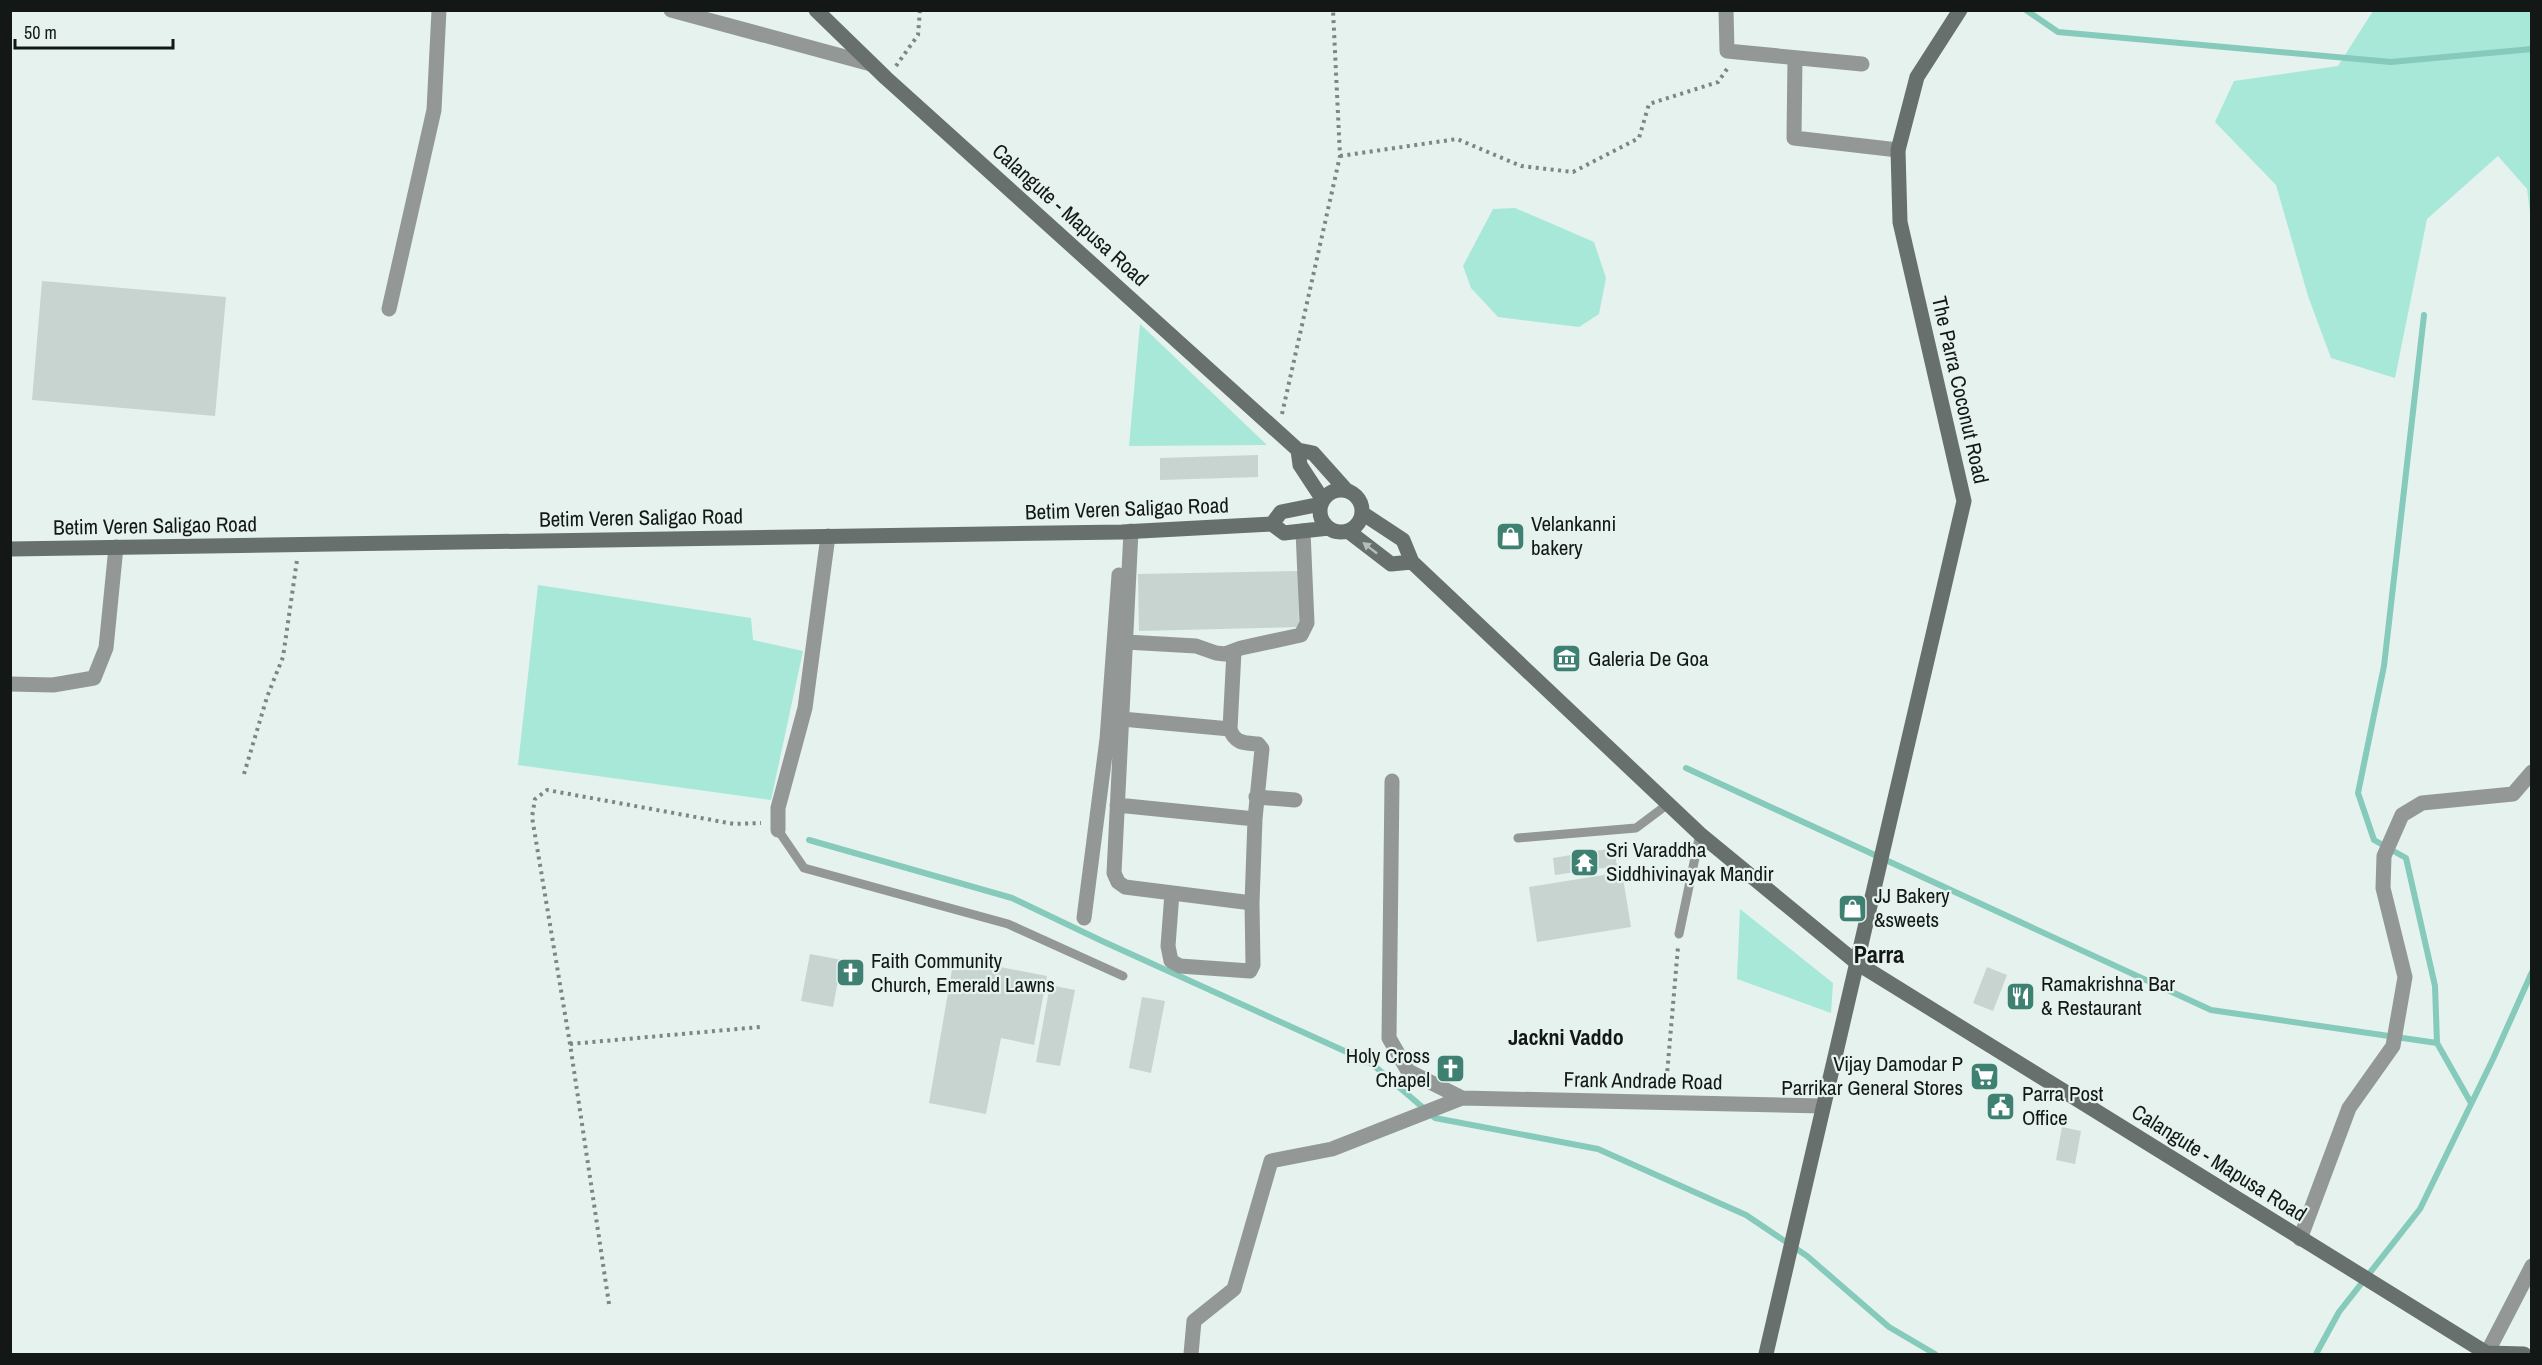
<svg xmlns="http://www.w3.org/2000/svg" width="2542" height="1365" viewBox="0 0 2542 1365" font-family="'Archivo Narrow',sans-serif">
<rect width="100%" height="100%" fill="#e5f2ee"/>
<path fill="#a8e8d8" d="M2373 11H2531V220L2527 189 2498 156 2427 219 2395 378 2331 358 2308 296 2276 185 2215 122 2234 81 2338 66Z
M1515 208 1594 242 1606 278 1599 314 1579 327 1498 317 1471 288 1463 266 1493 209Z
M1140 324 1267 445 1129 446Z
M538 585 751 618 753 640 803 651 771 800 518 765Z
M1740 909 1833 983 1831 1013 1737 979Z"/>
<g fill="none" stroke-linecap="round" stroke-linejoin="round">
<path stroke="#85caba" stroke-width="6" d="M2026 10 2058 32 2391 62 2532 49
M2424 315 2384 666 2358 793 2374 840 2406 858 2435 986 2437 1043 2471 1103
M1686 768 2211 1010 2437 1043
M809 840 1012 898 1102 941 1371 1063 1435 1118 1598 1149 1746 1215 1807 1256 1889 1327 1935 1354
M2316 1354 2339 1312 2420 1209 2493 1059 2532 972"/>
</g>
<path fill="#c7d4d0" d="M42 281 226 297 215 416 32 400Z
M1258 455V477L1160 480V458Z
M1298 571 1299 627 1139 631 1138 574Z
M1614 848 1617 866 1555 875 1553 858Z
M1622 872 1631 927 1537 942 1529 887Z
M810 954 842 960 833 1007 801 1001Z
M954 958 1047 976 1034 1045 1001 1038 986 1114 929 1103Z
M1987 967 2007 975 1993 1011 1973 1003Z
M1050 985 1075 990 1060 1066 1036 1062Z
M1142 997 1165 1001 1151 1073 1129 1068Z
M1439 1056 1464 1057V1079L1439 1078Z
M2062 1127 2081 1131 2075 1164 2056 1160Z"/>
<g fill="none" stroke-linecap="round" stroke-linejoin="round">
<path stroke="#7d8684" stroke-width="4" stroke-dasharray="3 4.5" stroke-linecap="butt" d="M896 66 918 35 920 10
M1340 156 1457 139 1521 166 1573 172 1639 138 1649 104 1718 82 1727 69
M1282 414 1340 156 1333 10
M244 774 267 697 283 657 297 560
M570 1044 760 1027
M1666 1086 1678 947
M609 1304 570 1044 532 817 535 799 547 790 734 824 761 823"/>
<path stroke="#939897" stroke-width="9" d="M778 830 804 868 1008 924 1123 976
M1518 838 1636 828 1668 804
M1679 934 1700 834"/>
<path stroke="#939897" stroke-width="15" d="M671 10 871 64
M1726 10 1727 51 1862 64
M1795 58 1794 138 1898 150
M389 309 434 110 439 10
M1131 531 1114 873 1118 882 1125 887 1252 903
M1126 642 1196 646 1216 653 1225 654 1241 648 1301 635 1307 623 1303 531
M10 684 53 685 94 678 106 648 116 547
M1122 719 1230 729 1234 651
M1392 781 1389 1038 1408 1071 1462 1098
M1256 797 1295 800
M1117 805 1255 819
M778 830V808L805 708 828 536
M1172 893 1168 946 1171 961 1180 966 1250 971 1253 965 1252 903 1255 819 1262 749 1258 744C1245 743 1235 744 1230 729
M1084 918 1107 739 1119 575
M2300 1239 2349 1108 2393 1046 2405 977 2383 888 2384 856 2402 815 2422 803 2513 794 2532 772
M2487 1353 2532 1266
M1191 1354 1194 1321 1234 1289 1271 1161 1332 1149 1462 1098 1823 1106"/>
<path stroke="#68706d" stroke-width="15" d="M816 10 886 78 1298 450
M1320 511a21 21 0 1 1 42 0a21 21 0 1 1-42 0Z
M1323 500 1300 465 1298 450 1313 453 1347 491
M1321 504 1281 512 1272 524 1284 533 1329 528
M1348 531 1391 564 1412 562 1403 540 1362 513
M10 549 1122 532 1272 524
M1412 562 1700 834 1857 963 2488 1354
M2487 1353 2524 1354
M1766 1354 1964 501 1900 222 1898 150 1917 77 1960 10"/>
</g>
<defs><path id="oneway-solid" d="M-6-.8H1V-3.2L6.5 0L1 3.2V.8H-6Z" transform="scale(1.5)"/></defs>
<use fill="#b3beba" href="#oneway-solid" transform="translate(1370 548) rotate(-142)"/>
<defs>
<symbol id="shop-square" viewBox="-11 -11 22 22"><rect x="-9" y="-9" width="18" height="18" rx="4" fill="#3e8173" stroke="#e5f2ee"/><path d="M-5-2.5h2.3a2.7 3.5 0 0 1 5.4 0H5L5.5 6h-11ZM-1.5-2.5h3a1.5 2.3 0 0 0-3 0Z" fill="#fff"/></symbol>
<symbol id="museum-square" viewBox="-11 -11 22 22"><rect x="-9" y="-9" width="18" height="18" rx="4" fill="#3e8173" stroke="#e5f2ee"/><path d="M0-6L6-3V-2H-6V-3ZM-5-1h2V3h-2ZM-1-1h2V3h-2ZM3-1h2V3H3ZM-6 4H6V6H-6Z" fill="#fff"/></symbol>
<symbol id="temple-square" viewBox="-11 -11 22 22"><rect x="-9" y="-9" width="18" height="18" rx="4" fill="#3e8173" stroke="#e5f2ee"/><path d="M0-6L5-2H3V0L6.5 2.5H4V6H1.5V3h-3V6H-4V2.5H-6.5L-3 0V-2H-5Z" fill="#fff"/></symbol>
<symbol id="church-square" viewBox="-11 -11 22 22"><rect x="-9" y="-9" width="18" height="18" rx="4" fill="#3e8173" stroke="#e5f2ee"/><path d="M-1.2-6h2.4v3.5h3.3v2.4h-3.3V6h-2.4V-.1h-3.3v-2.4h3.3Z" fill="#fff"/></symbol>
<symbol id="restaurant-square" viewBox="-11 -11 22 22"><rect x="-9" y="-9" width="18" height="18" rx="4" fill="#3e8173" stroke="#e5f2ee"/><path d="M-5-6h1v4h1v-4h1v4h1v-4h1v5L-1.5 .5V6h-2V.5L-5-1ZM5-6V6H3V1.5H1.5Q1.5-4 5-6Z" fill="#fff"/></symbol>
<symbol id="supermarket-square" viewBox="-11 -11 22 22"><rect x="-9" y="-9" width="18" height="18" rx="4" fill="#3e8173" stroke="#e5f2ee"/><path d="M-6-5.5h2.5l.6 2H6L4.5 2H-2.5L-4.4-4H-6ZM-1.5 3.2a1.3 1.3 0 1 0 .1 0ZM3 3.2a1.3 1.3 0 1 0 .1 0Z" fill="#fff"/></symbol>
<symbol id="civic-square" viewBox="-11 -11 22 22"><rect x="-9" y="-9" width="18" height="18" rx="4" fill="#3e8173" stroke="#e5f2ee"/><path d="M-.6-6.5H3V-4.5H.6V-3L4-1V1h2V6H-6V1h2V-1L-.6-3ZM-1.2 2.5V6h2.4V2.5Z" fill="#fff"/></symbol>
</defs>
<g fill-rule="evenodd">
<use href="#shop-square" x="1494" y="520" width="33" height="33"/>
<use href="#museum-square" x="1550" y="642" width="33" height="33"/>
<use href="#temple-square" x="1568" y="846" width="33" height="33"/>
<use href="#shop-square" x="1836" y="892" width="33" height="33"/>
<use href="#church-square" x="834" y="956" width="33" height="33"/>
<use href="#restaurant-square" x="2004" y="980" width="33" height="33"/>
<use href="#church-square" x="1434" y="1052" width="33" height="33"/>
<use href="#supermarket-square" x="1968" y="1060" width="33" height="33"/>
<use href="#civic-square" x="1984" y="1090" width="33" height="33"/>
</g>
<g text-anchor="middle" stroke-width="4.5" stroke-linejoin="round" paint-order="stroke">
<g font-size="21" fill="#131817" stroke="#e5f2ee">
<text transform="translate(1070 215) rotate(42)" y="7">Calangute - Mapusa Road</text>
<text transform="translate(1960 390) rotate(77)" y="7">The Parra Coconut Road</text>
<text transform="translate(1127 509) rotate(-2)" y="7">Betim Veren Saligao Road</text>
<text transform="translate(641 518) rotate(-1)" y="7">Betim Veren Saligao Road</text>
<text transform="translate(155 526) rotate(-1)" y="7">Betim Veren Saligao Road</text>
<text transform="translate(1643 1081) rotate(1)" y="7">Frank Andrade Road</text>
<text transform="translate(2219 1163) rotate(32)" y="7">Calangute - Mapusa Road</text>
</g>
<g font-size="21" fill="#131817" stroke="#e5f2ee" text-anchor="start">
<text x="1531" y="531">Velankanni<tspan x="1531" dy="24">bakery</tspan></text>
<text x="1588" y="666">Galeria De Goa</text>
<text x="1606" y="857">Sri Varaddha<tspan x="1606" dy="24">Siddhivinayak Mandir</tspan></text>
<text x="1874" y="903">JJ Bakery<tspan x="1874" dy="24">&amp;sweets</tspan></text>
<text x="871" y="968">Faith Community<tspan x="871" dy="24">Church, Emerald Lawns</tspan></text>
<text x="2041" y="991">Ramakrishna Bar<tspan x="2041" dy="24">&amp; Restaurant</tspan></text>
<text x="1430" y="1063" text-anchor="end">Holy Cross<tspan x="1430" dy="24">Chapel</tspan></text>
<text x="1963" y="1071" text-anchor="end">Vijay Damodar P<tspan x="1963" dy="24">Parrikar General Stores</tspan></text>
<text x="2022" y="1101">Parra Post<tspan x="2022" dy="24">Office</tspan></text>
</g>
<g font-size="22" font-weight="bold" fill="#131817" stroke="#e5f2ee">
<text x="1566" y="1045">Jackni Vaddo</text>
</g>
<g font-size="24" font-weight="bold" fill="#131817" stroke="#e5f2ee">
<text x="1879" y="963">Parra</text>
</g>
</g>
<rect width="2542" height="1365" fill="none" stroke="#131817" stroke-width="24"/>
<path d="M15 39v9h158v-9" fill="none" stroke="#131817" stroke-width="3"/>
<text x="24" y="39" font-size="18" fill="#131817" stroke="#e5f2ee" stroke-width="4.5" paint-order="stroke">50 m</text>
</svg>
